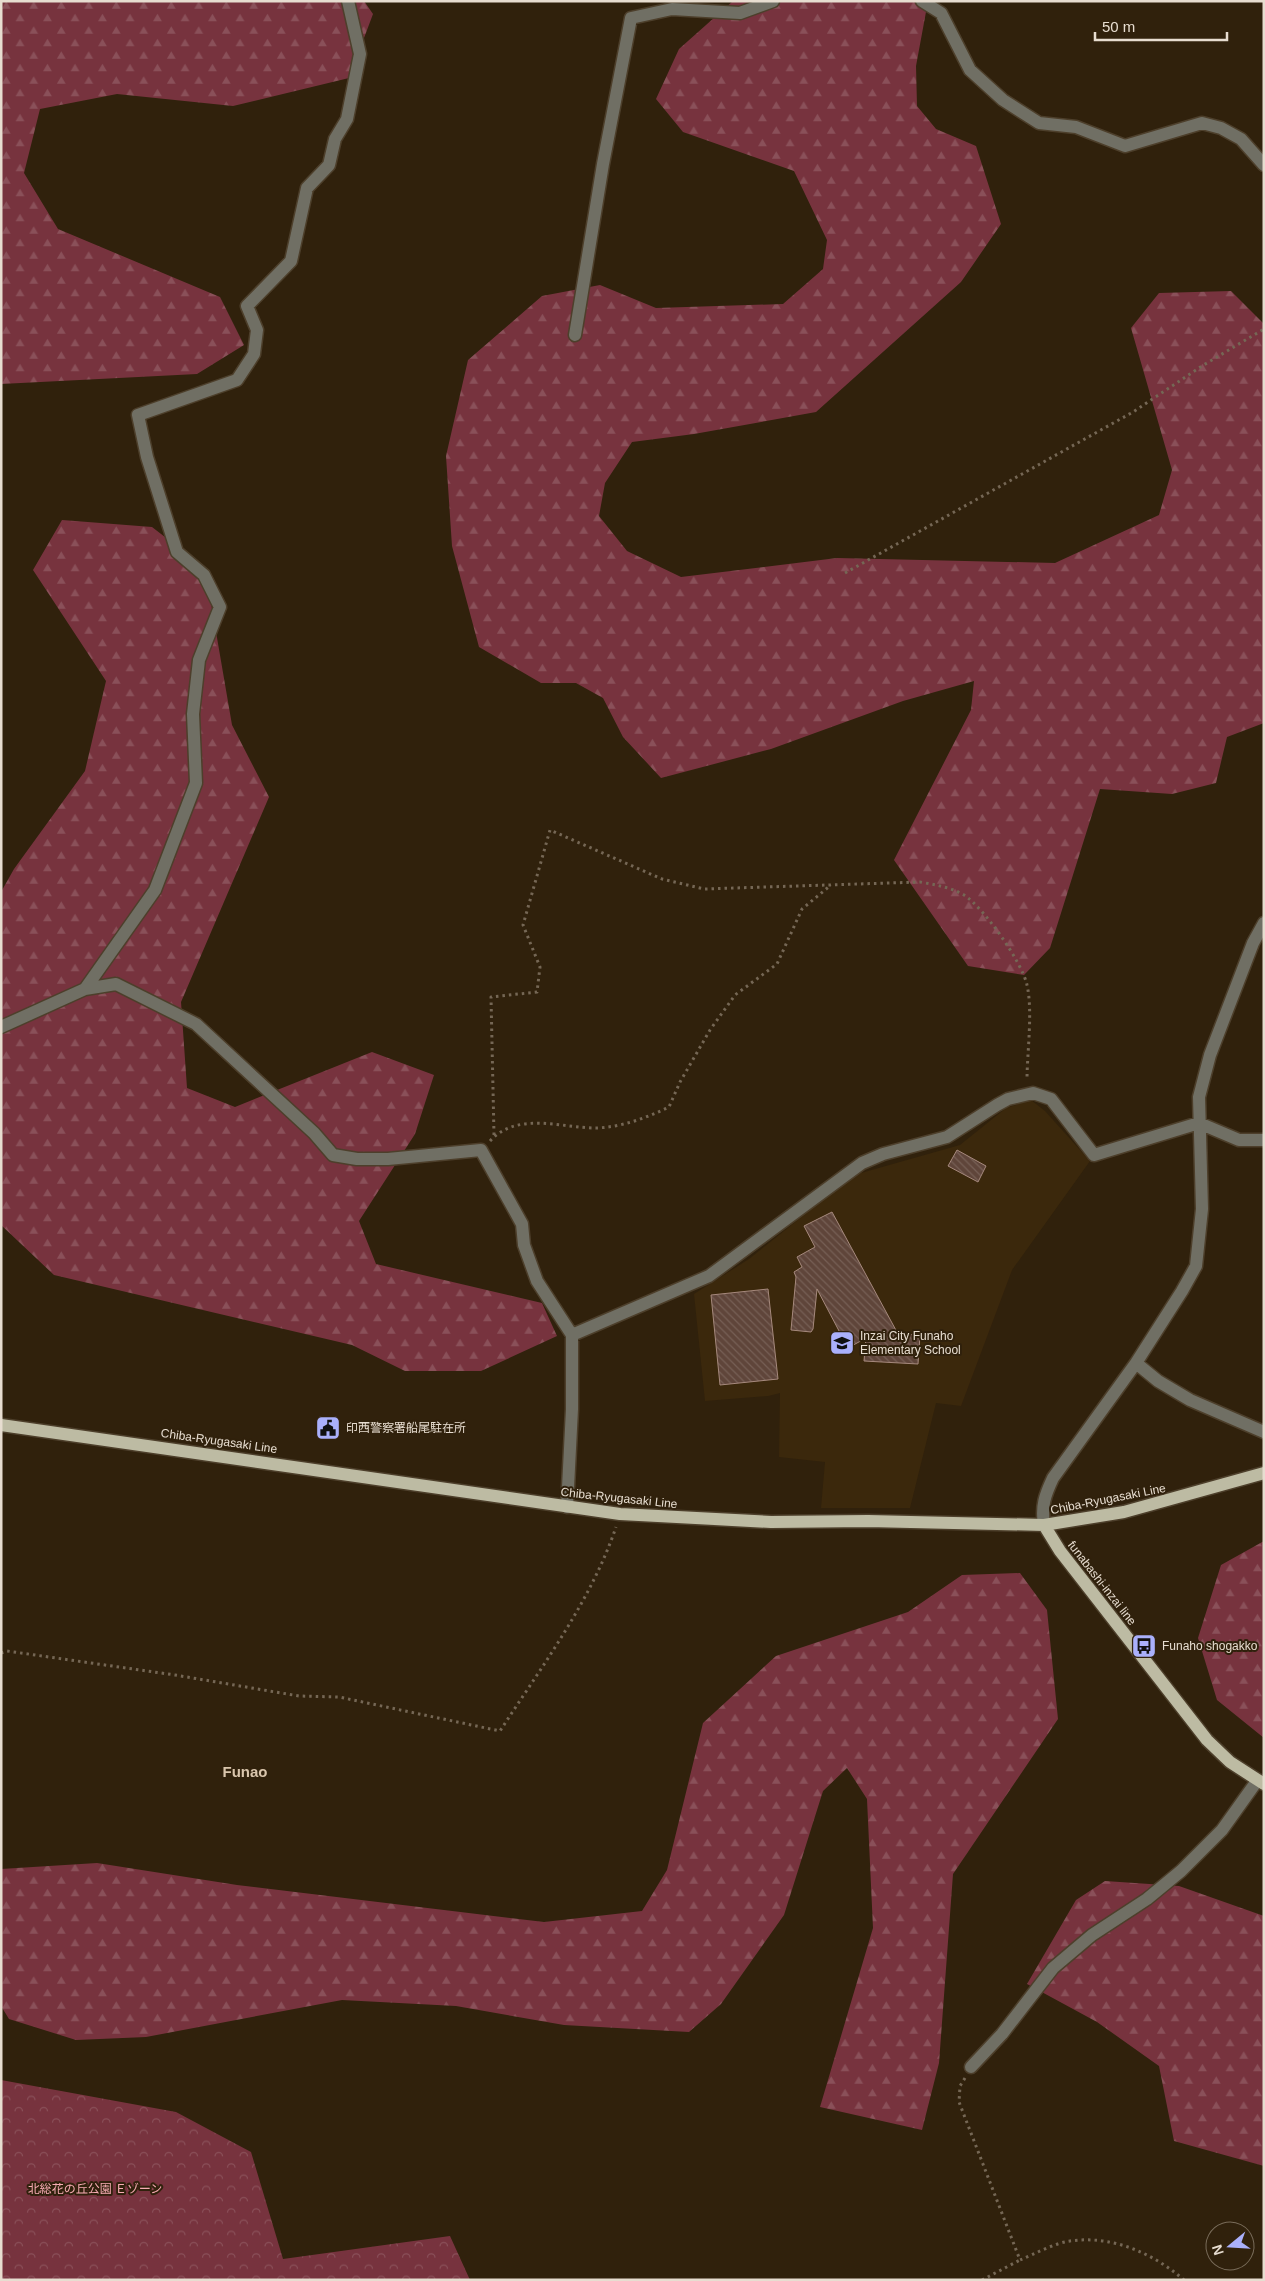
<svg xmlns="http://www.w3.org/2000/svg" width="1265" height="2281" viewBox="0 0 1265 2281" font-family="Helvetica,'Noto Sans JP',sans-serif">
<defs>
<pattern id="forest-firs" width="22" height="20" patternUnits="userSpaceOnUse" patternTransform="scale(1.25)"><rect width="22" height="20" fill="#77333e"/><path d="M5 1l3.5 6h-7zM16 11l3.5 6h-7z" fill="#8a5059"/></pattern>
<pattern id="park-crowns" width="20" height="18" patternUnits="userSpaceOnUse" patternTransform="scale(1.25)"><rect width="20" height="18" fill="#77333e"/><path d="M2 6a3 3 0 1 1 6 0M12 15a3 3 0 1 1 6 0" fill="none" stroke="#8a5059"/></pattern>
<pattern id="building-back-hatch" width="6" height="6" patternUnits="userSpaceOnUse" patternTransform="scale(1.25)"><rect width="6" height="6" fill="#5f453a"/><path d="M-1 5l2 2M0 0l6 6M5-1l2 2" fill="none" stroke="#765f55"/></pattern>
</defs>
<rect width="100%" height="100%" fill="#30210c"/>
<path fill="#3b280c" d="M1031 1100 1045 1111 1090 1161 1012 1270 961 1406 936 1403 910 1508H821L825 1462 779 1457 780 1393 768 1396 705 1401 694 1294 749 1259 854 1175 960 1145 1006 1108Z"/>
<path fill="url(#forest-firs)" d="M1 1H364L373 14 349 78 233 106 117 94 40 109 24 173 58 229 220 297 244 345 197 374 1 384Z
M733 1H928L916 66 917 106 936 129 976 146 1001 224 961 282 816 412 694 434 632 442 605 483 599 516 627 551 681 577 837 558 1055 563 1159 515 1172 470 1131 328 1159 293 1231 291 1264 324V723L1227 737 1216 783 1172 794 1100 789 1050 948 1024 975 968 966 894 860 971 710 974 681 903 701 771 749 661 778 623 737 603 698 576 683H541L479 647 452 546 446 456 468 360 542 296 600 285 656 308 783 304 823 269 827 240 794 171 683 132 656 99 679 49Z
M62 520 152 527 205 568 232 725 269 797 181 1002 187 1088 235 1107 372 1052 434 1075 415 1134 359 1221 376 1264 542 1303 557 1336 481 1371H405L352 1345 54 1275 1 1225V892L14 869 85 771 106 681 33 570Z
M1264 1541V1738L1217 1700 1198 1638 1221 1565Z
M1020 1573 1047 1610 1058 1719 953 1874 939 2063 922 2130 820 2107 873 1928 867 1799 847 1768 823 1791 784 1915 721 2004 689 2032 564 2025 456 2006 342 2000 146 2037 76 2040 9 2019 1 2006V1869L97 1863 237 1885 544 1922 642 1911 667 1870 703 1723 776 1656 908 1612 962 1575Z
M1105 1881 1179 1886 1264 1916V2166L1174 2141 1159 2066 1097 2022 1027 1984 1076 1900Z"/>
<path fill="url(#park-crowns)" d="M1 2080 176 2112 251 2152 283 2259 450 2236 470 2280H1Z"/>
<path fill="url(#building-back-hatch)" stroke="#a6897d" d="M957 1150 986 1166 978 1182 948 1166Z
M832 1212 898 1334 920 1335 918 1364 864 1361 866 1338 848 1348 817 1289 813 1329 811 1332 791 1330 796 1277 794 1272 802 1267 797 1257 815 1247 804 1226Z
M768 1289 778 1379 720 1385 711 1295Z"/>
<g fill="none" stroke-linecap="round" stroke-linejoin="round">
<defs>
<path id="minor" d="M348 1 360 54 347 119 335 139 329 165 307 188 291 261 247 306 257 330 254 354 237 380 138 415 147 457 177 552 204 575 220 607 199 660 193 714 196 783 155 890 85 989 116 984 196 1024 314 1133 333 1155 357 1159H388L481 1150 522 1224 524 1245 537 1281 572 1335V1409L567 1507
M922 1 941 13 970 70 1003 100 1039 123 1076 127 1125 146 1202 123 1221 128 1241 139 1264 165
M575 335 603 164 631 18 672 9 740 13 773 1
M1 1027 85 989
M572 1335 709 1276 862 1163 883 1154 947 1137 997 1105 1008 1099 1033 1093 1051 1099 1094 1155 1199 1123 1239 1140H1264
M1136 1363 1158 1381 1190 1400 1264 1432
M1044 1525C1041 1506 1045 1495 1053 1478L1136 1363 1182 1291 1196 1266 1202 1209 1199 1097 1210 1055 1253 943 1264 923
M971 2067 1002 2034 1053 1968 1092 1935 1147 1899 1181 1871 1222 1830 1257 1781"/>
<path id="major" d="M1 1425 620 1514 771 1522 868 1521 1044 1525 1124 1512 1264 1473
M1044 1525 1060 1551 1207 1740 1230 1762 1264 1784"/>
</defs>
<use href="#minor" stroke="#4d3f2b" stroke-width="15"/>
<use href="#major" stroke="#4d3f2b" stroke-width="15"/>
<path stroke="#756755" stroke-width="3" stroke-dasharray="2.5 4" stroke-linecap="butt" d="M845 573 1133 412 1202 366 1264 329
M494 1135 491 997 537 992 540 967 523 925 550 830 662 879 704 889 920 882C936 885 950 887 964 895 984 908 1022 962 1027 985 1033 1011 1027 1053 1027 1080
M490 1141C517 1111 562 1128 596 1128 622 1127 646 1118 669 1107L680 1082 710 1030 735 995 777 964 802 909 831 885
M1 1653 7 1651 175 1675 299 1696 339 1697 500 1731C542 1666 591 1601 616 1527
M965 2078 960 2086 959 2102 1020 2260C1035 2254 1054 2243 1070 2241 1112 2235 1153 2253 1184 2280
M982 2280 1020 2260"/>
<use href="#minor" stroke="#706f64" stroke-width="12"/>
<use href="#major" stroke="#bdbba3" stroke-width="12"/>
</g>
<defs>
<symbol id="school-square" viewBox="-11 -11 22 22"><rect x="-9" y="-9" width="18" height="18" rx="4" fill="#aab0fb" stroke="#30210c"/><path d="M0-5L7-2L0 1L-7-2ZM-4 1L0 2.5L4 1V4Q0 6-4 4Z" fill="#111"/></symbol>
<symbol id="civic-square" viewBox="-11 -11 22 22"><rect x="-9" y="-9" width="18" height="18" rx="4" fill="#aab0fb" stroke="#30210c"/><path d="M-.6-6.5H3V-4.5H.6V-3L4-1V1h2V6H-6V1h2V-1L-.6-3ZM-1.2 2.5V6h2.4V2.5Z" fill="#111"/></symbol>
<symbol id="bus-square" viewBox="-11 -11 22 22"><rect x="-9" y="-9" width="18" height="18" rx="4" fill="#aab0fb" stroke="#30210c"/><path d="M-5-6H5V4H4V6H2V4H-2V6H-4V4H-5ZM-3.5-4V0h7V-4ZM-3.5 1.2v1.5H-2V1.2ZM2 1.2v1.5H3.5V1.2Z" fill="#111"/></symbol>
</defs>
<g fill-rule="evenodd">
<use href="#school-square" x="828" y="1329" width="28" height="28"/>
<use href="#civic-square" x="314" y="1414" width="28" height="28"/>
<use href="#bus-square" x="1130" y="1632" width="28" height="28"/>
</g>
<g text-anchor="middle" stroke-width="4" stroke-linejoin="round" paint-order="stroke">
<g font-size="12" fill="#e7ddd0" stroke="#30210c" text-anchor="start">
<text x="860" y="1340">Inzai City Funaho<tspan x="860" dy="14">Elementary School</tspan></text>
<text x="346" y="1432">印西警察署船尾駐在所</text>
<text x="1162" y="1650">Funaho shogakko</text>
</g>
<g font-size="12" fill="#e7ddd0" stroke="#30210c">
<text transform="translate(219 1441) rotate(8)" y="4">Chiba-Ryugasaki Line</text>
<text transform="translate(619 1498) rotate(6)" y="4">Chiba-Ryugasaki Line</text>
<text transform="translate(1108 1499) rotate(-11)" y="4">Chiba-Ryugasaki Line</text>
<text transform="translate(1102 1583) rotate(52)" y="4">funabashi-inzai line</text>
</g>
<g font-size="12" fill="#f8acb4" stroke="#30210c">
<text x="95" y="2193">北総花の丘公園 Ｅゾーン</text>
</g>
<g font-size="15" font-weight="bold" fill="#d9c5ac" stroke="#30210c">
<text x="245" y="1777">Funao</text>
</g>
</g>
<rect width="1265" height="2281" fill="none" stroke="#e7ddd0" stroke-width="5"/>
<g transform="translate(1230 2246) rotate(252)"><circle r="24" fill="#30210c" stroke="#796c5a"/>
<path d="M0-4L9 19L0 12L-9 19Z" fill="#aab0fb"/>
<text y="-8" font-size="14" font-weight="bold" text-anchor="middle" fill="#e7ddd0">N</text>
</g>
<path d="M1095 32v8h132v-8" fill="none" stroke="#e7ddd0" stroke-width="2.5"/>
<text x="1102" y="32" font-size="15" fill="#e7ddd0" stroke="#30210c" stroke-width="4" paint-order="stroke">50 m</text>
</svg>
